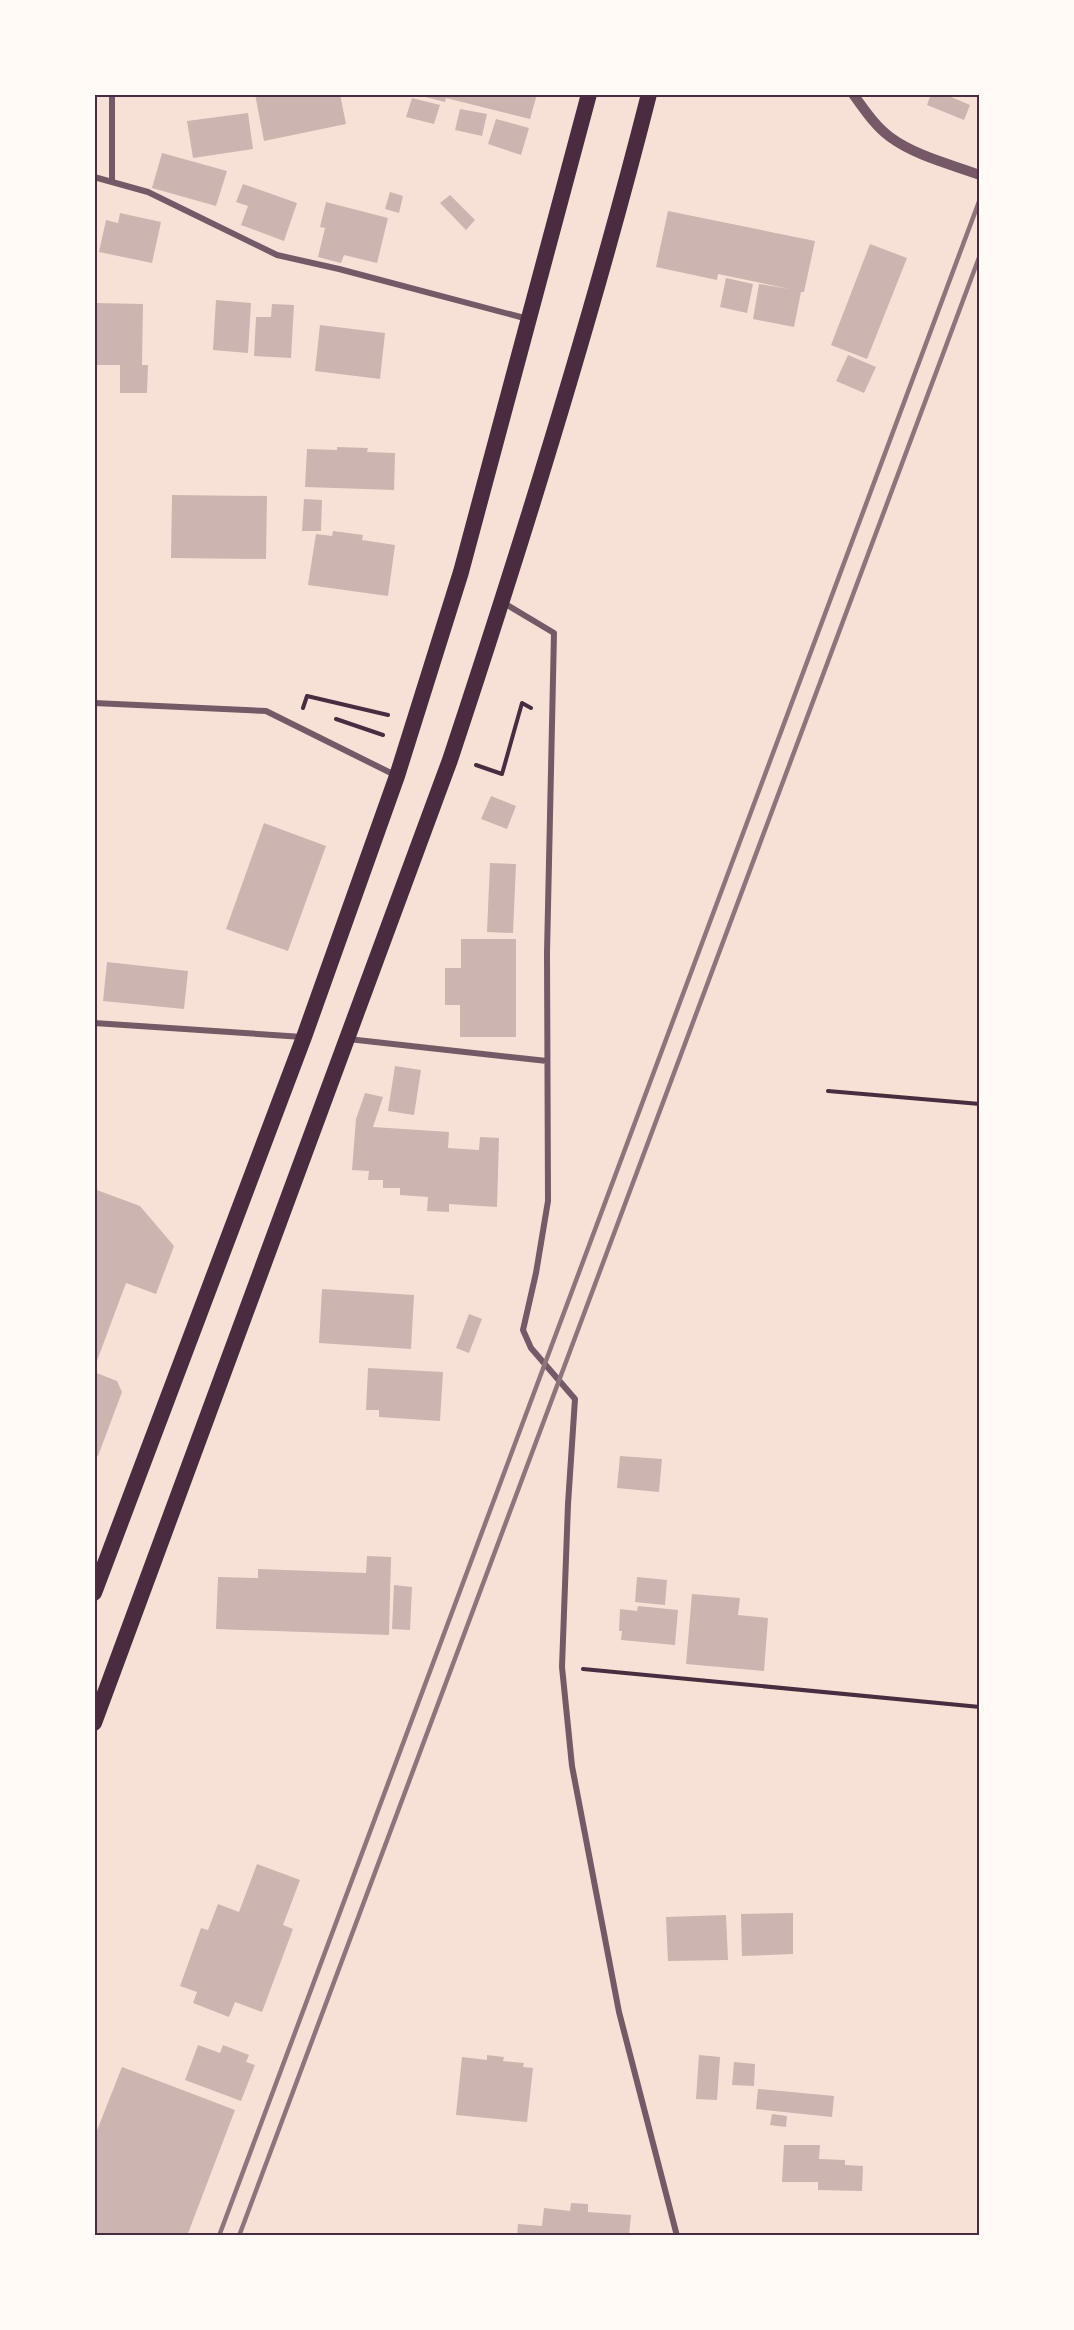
<svg xmlns="http://www.w3.org/2000/svg" width="1074" height="2330" viewBox="0 0 1074 2330" font-family="'Golos Text',sans-serif">
<rect width="100%" height="100%" fill="#f7e1d7"/>
<path fill="#ccb4b1" d="M255 94H340L346 124 264 141Z
M414 94H537L530 119 446 98 445 102Z
M931 94H944L970 105 964 120 927 105Z
M412 98 440 105 434 124 406 117Z
M460 109 487 114 482 136 455 130Z
M248 113 253 149 193 158 187 121Z
M496 119 529 128 521 155 488 144Z
M162 153 227 171 216 206 152 188Z
M243 184 297 203 284 241 241 225 248 206 236 202Z
M390 192 403 196 399 213 385 209Z
M450 195 475 220 466 230 440 203Z
M326 202 388 218 377 263 344 255 341 263 318 257 325 228 320 227Z
M668 211 815 241 804 292H801L794 327 753 319 759 284 790 289 718 274 717 280 656 267Z
M120 213 161 222 152 263 99 252 106 220 118 223Z
M870 244 907 258 867 359 831 345Z
M726 278 753 284 747 313 720 307Z
M216 300 251 303 248 353 213 350Z
M94 303 143 304 142 365H148L147 393H120V365H94Z
M272 304 294 305 291 358 254 356 256 317H271Z
M320 325 385 333 380 379 315 371Z
M848 355 876 367 864 393 836 381Z
M337 447 368 448 367 452 395 453 394 490 305 487 307 449 337 450Z
M172 495 267 496 266 559 171 558Z
M304 499 322 500 321 531H302Z
M333 531 363 535 362 540 395 545 388 596 308 585 316 534 332 536Z
M491 796 516 806 507 829 481 819Z
M264 823 326 846 288 951 226 929Z
M490 863 516 864 513 933 487 932Z
M461 939H516V1037H460V1005H445V968H461Z
M107 962 188 971 184 1009 103 1001Z
M395 1066 421 1070 414 1115 388 1111Z
M365 1093 383 1097 373 1127 449 1132 448 1148 479 1150 480 1137 499 1138 497 1207 449 1204V1212L427 1211 428 1197 400 1195V1188H383V1180H368L369 1171 352 1170 356 1119Z
M94 1189 140 1206 174 1246 156 1294 126 1283 95 1366Z
M322 1289 414 1295 411 1349 319 1343Z
M469 1314 482 1319 469 1353 456 1348Z
M368 1368 443 1372 440 1421 379 1417V1410H366Z
M94 1372 117 1381 122 1392 98 1456 94 1455Z
M620 1456 662 1459 659 1492 617 1488Z
M367 1556 391 1557 389 1635 216 1629 218 1577 258 1578V1569L366 1573Z
M637 1577 667 1580 665 1605 635 1602Z
M394 1585 412 1587 410 1630 392 1629Z
M692 1594 740 1598 738 1615 768 1618 764 1671 686 1664Z
M638 1606 678 1610 675 1645 621 1640 622 1631H619L620 1609 637 1611Z
M257 1864 300 1880 283 1925 293 1929 262 2012 235 2002 229 2017 193 2003 197 1992 180 1986 201 1928 208 1930 218 1904 239 1912Z
M793 1913V1954L742 1956 741 1914Z
M726 1915 728 1960 668 1961 666 1917Z
M198 2045 220 2053 223 2045 249 2055 246 2062 255 2065 241 2101 185 2080Z
M487 2055 504 2057 503 2061 524 2063 523 2067 533 2068 527 2122 456 2115 462 2057 487 2060Z
M699 2055 720 2057 717 2100 696 2099Z
M734 2062 755 2064 754 2086 732 2085Z
M122 2067 235 2110 187 2236H94V2138Z
M758 2089 834 2096 832 2117 756 2109Z
M772 2114 787 2116 786 2127 770 2125Z
M784 2145H820L819 2159 845 2160V2165L863 2166 862 2191 818 2190V2182H782Z
M571 2203 588 2204V2212L631 2215 629 2236H517L518 2224 542 2226 544 2208 570 2211Z"/>
<g fill="none" stroke-linecap="round" stroke-linejoin="round">
<path stroke="#4a2c40" stroke-width="4" d="M303 708 307 696 388 715
M336 719 383 735
M476 765 502 774 522 703 531 708
M828 1091 980 1104
M583 1669 980 1707"/>
<path stroke="#755966" stroke-width="6" d="M94 177 148 192 277 255 339 269 528 319
M112 181V94
M504 603 554 633 547 953 548 1201 536 1273 523 1330 531 1348 575 1399 568 1504 562 1667 572 1766 619 2012 677 2236
M94 703 266 711 397 776
M94 1023 303 1037
M348 1039 547 1061"/>
<path stroke="#755966" stroke-width="10" d="M853 94C864 109 875 126 890 137 916 156 950 164 980 175"/>
<path stroke="#4a2c40" stroke-width="16" d="M94 1593 304 1037 397 776 461 572 589 94
M94 1723 450 760C523 540 592 319 649 94"/>
<path stroke="#8f747c" stroke-width="4.5" d="M219 2236 980 199
M239 2236 980 255"/>
</g>
<rect width="1074" height="2330" fill="none" stroke="#fffaf5" stroke-width="192"/>
<rect x="96" y="96" width="882" height="2138" fill="none" stroke="#4a2c40" stroke-width="2"/>
</svg>
